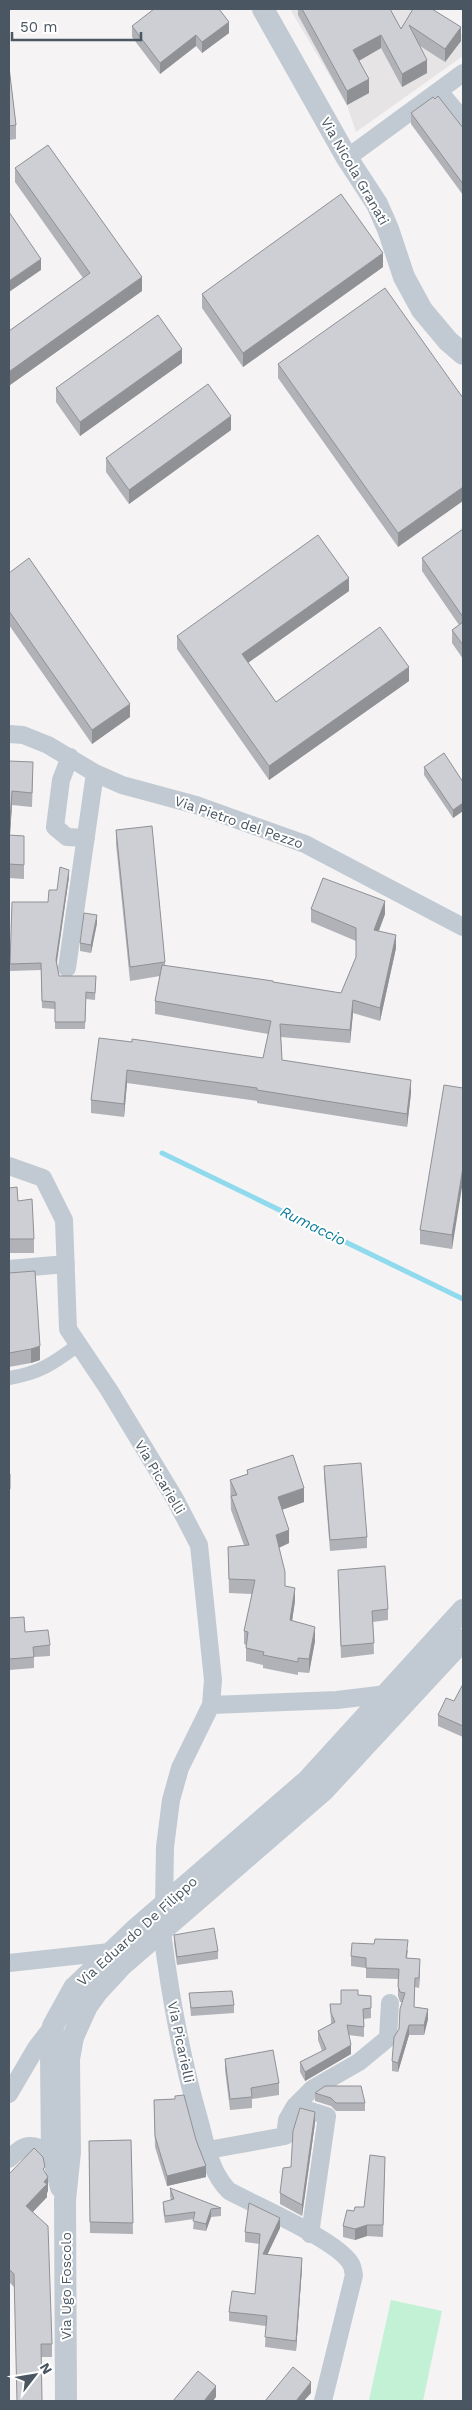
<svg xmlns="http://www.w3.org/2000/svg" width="472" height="2410" viewBox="0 0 472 2410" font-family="'Work Sans',sans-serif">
<rect width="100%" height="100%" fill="#f5f3f3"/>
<path fill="#e6e4e5" d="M290 9H424L463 35V56L356 132 347 105Z"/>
<path fill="#c3f1d5" d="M391 2300 442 2311 423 2401 369 2400Z"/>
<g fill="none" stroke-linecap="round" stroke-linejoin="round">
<path stroke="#90daee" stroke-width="5" d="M162 1153 463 1299"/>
<path stroke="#c1cad2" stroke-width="14" d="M9 1378C40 1373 54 1363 78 1345"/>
<path stroke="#c1cad2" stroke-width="18" d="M439 91 463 120
M347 158 463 73
M9 734 23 735 48 745 95 773 122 785 196 805 305 844 463 927
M70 757 61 780 55 827 67 837 86 838
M67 968 95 773
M9 1166 43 1178 64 1220 68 1329 109 1390 175 1499 199 1545 213 1680 211 1705 180 1768 171 1800 165 1847 164 1905
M9 1269 66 1264
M211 1705 337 1700 387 1694
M162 1931C170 1995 181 2057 199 2119 206 2144 210 2172 229 2191 255 2205 339 2241 351 2264 353 2267 353 2272 354 2275L323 2401
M9 1963 110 1952
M9 2094 36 2048 53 2026
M295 2106 327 2116 310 2234
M208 2150 285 2136 287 2120 295 2106 312 2089 359 2062 388 2038 390 2003
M9 2159C26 2142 31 2143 52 2154"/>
<path stroke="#c1cad2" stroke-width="22" d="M263 9 347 158 377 204 388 229 404 277 422 310 448 341 463 354
M61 2187 52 2154 51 2056 53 2026 74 1988 137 1928 308 1780 463 1610
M66 2401 65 2200 70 2152 69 2059 73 2037 87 2006 97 1992 121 1966 323 1791 463 1640"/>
</g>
<path fill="#b0b2b7" d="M298 9H390L401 29 413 9 461 41 445 62 420 46 427 73 402 87 381 48 359 61 369 93 347 105 298 15Z
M132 26 229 33 202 53 196 46 160 74 132 37Z
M9 67 16 125V139L9 140Z
M411 113 463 128V195L411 124Z
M15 168 142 291 10 385 9 384V331L83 278 15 182Z
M383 267 243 367 202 308V294Z
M182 363 80 436 56 402V388Z
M278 364 463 398 398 547 278 378Z
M231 430 129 504 106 472V458Z
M463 529V659L452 643V630L459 625 422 571V558Z
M9 573 130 717 92 744 9 625Z
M349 591 248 663 276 702 409 681 269 780 177 649V636Z
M9 761 33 776 32 807 12 805 10 835 24 850V879L9 878Z
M424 767 463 782V811L453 818 424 775Z
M116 830 165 962V966L341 993 356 958V941L311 922V909L385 914 379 931 396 948 380 1021 353 1013 350 1043 281 1037 282 1060 411 1093 407 1127 257 1103V1101L127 1083 124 1117 91 1113V1100L132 1042 263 1058 268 1034 155 1014V1001L160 976 130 981 116 844Z
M69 877 57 963 59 976H96L95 1000 86 999 85 1029H55V1009L42 1008 41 970 10 971 12 902H48L57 890Z
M97 923 91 953 80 951V943Z
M463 1088 452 1249 420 1244V1230Z
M9 1188 18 1201 34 1239V1253H9Z
M9 1273 40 1360 31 1363 9 1367Z
M324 1466 367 1537V1548L330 1551 324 1477Z
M247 1470 304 1502 282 1510 289 1543 279 1548 285 1586 295 1601 292 1621 315 1641 309 1673 298 1672V1675L263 1668V1665L246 1661V1645L244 1644V1631L252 1594 229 1593 228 1547 244 1545 231 1510 230 1480 247 1474Z
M9 1474H10V1497H9Z
M338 1570 388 1609V1620L373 1622 374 1654 341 1658Z
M9 1618 25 1632 50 1645V1656L34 1657V1668L9 1670Z
M463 1684V1737L438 1726V1715L454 1701Z
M174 1935 218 1951V1959L177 1965 174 1943Z
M408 1950 407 1958 420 1968 419 1988 415 1987 414 2007 428 2019 424 2035H409L398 2072 392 2071V2061L399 2029 402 2002H400L398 1996V1979L366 1978V1968L351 1966V1956Z
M189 1993 234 2005V2013L191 2016Z
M358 1995 371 1996V2018L364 2019V2037L349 2035 351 2054 305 2081 300 2072V2062L322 2051 318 2040V2031L331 2024V2022L330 2004H341Z
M225 2059 279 2083V2095L252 2099V2108L230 2110 225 2070Z
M315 2093 365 2103V2111H336L331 2106 315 2101Z
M175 2096 206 2177 167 2186 155 2147 154 2100 175 2099Z
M315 2123 302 2216 280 2204V2193L291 2167Z
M131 2140 133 2234 90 2233 89 2141Z
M385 2157 383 2237 367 2236 355 2240 343 2237V2226L354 2211 364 2207Z
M45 2172 48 2191 47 2193V2197L33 2212 52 2344V2357H41L14 2287 9 2282V2174Z
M170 2188 221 2208V2216L211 2217 206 2231 193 2229 194 2219 165 2223 163 2209V2202L171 2200 170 2196Z
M280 2228 267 2254 302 2268 296 2351 265 2347 266 2326 229 2321V2312L255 2294 260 2244 245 2242V2232Z"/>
<path fill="#909195" d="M229 22V33L202 53V42Z
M461 27V41L445 62V49Z
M196 35V46L160 74V63Z
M381 35V48L353 64V50Z
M427 60V73L402 87V74Z
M369 79V93L347 105V91Z
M383 253V267L243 367V353Z
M41 259V270L9 292V281Z
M142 277V291L10 385V371Z
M182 349V363L80 436V422Z
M231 416V430L129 504V490Z
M463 487V501L398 547V533Z
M349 578V591L242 667V654Z
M409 667V681L269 780V766Z
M130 704V717L92 744V730Z
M12 791V805L9 849V835Z
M463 803V811L453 818V810Z
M69 870V877L56 966V960Z
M385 901V914L374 943V930Z
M97 915V923L91 953V945Z
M396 935V948L380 1021V1008Z
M353 1000V1013L350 1043V1030Z
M127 1070V1083L124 1117V1104Z
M411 1080V1093L407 1127V1114Z
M463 1167V1181L452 1249V1235Z
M40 1346V1360L31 1363V1349Z
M304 1488V1502L278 1511V1497Z
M289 1530V1543L276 1549V1535Z
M295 1588V1601L290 1634V1620Z
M315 1627V1641L309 1673V1659Z
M420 1959V1968L419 1988V1978Z
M428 2009V2019L424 2035V2025Z
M409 2025V2035L398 2072V2063Z
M351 2045V2054L305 2081V2072Z
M315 2112V2123L302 2216V2205Z
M206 2166V2177L167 2186V2176Z
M48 2177V2191L47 2193V2197L26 2219V2206Z
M211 2209V2217L206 2231V2224Z
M280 2218V2228L263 2264V2254Z
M367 2225V2236L355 2240V2229Z
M302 2258V2268L296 2351V2341Z
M311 2382V2393L304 2401H296Z
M216 2386V2397L213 2401H204Z"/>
<path fill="#cdcfd5" stroke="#909195" d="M154 9H219L229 22 202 42 196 35 160 63 132 26Z
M302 9H390L401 29 413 9H432L461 27 445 49 409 25 427 60 402 74 381 35 353 50 369 79 347 91Z
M9 67 16 125 9 126Z
M438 96 463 128V184L411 113 433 97 435 99Z
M48 145 142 277 10 371 9 370V331L90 273 15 168Z
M341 194 383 253 243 353 202 294Z
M9 212 41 259 9 281Z
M385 288 463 398V487L398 533 278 364Z
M158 315 182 349 80 422 56 388Z
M208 384 231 416 129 490 106 458Z
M463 529V617L422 558Z
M318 535 349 578 242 654 276 702 380 627 409 667 269 766 177 636Z
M29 558 130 704 92 730 9 611V573Z
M463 622V645L452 630Z
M444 753 463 782V803L453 810 424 767Z
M9 761 33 762 32 793 12 791 9 835 24 836V865L9 864Z
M152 826 165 962 130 967 116 830Z
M60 867 69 870 56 960 59 976H96L95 993 86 992 85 1022H55V1002L42 1001 41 963 10 964 12 902H48L49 890H57Z
M323 878 385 901 374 930 396 935 380 1008 353 1000 350 1030 280 1024 282 1060 411 1080 407 1114 257 1090V1088L127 1070 124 1104 91 1100 99 1038 132 1042V1039L263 1058 271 1021 155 1001 162 965 273 981V982L341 993 356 957V928L311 909Z
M84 913 97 915 91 945 80 943Z
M444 1085 463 1088V1167L452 1235 420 1230Z
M17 1187 18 1201 32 1199 34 1239H9V1188Z
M35 1271 40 1346 31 1349 9 1353V1273Z
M293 1455 304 1488 278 1497 289 1530 276 1535 285 1572V1586L295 1588 290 1620 315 1627 309 1659 298 1658V1662L263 1655 264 1652 246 1648 248 1632 244 1631 255 1580 229 1579 228 1547 249 1545 231 1496 237 1495 230 1480 248 1474 247 1470Z
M361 1463 367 1537 330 1540 324 1466Z
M9 1474H10V1489H9Z
M385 1566 388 1609 372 1611 374 1643 341 1646 338 1570Z
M24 1617 25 1632 48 1630 50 1645 33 1647 34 1657 9 1659V1618Z
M463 1684V1726L438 1715 446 1698 454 1701Z
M214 1928 218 1951 177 1957 174 1935Z
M375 1939 408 1940 406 1958 420 1959 419 1978H415L414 2007 428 2009 424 2025H409L398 2063 392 2061 394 2037 399 2029 400 2009 405 1993 400 1992 398 1986 399 1969 366 1968V1958L351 1956 352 1943 374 1944Z
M341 1990H358V1995L371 1996V2008L363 2009 364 2027 347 2025 351 2045 305 2072 300 2062 326 2049 318 2031 335 2022 331 2013 330 2004H341Z
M232 1991 234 2005 191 2008 189 1993Z
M273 2050 279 2083 251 2088 252 2097 230 2099 225 2059Z
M325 2086H361L365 2103H336L331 2098 315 2093Z
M184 2095 196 2140 206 2166 167 2176 155 2136 154 2100 175 2099V2096Z
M300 2108 315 2112 302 2205 280 2193 283 2168 291 2167 293 2131Z
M131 2140 133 2223 90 2222 89 2141Z
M34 2148 43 2157 45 2167 43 2169 48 2177 44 2182 47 2184 26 2206 48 2226 52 2344H41L42 2401H17L14 2274 9 2269V2174Z
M370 2155 385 2157 383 2225H367L355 2229 343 2226 347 2210 354 2211 355 2207H364Z
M170 2188 221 2208 211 2209 206 2224 193 2221 195 2212 165 2216 163 2202 174 2199Z
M249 2203 280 2218 263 2254 302 2258 296 2341 265 2337 267 2316 229 2312 232 2291 255 2294 260 2234 245 2232Z
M293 2367 311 2382 296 2401H265Z
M198 2371 216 2386 204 2401H173Z"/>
<g text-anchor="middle" stroke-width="4" stroke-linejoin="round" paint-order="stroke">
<g font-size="14" fill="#4a5661" stroke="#fff">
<text transform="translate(355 171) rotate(60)" y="5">Via Nicola Granati</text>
<text transform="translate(239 822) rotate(19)" y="5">Via Pietro del Pezzo</text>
<text transform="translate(160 1477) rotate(59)" y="5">Via Picarielli</text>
<text transform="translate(137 1931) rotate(-42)" y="5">Via Eduardo De Filippo</text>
<text transform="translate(181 2042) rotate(78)" y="5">Via Picarielli</text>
<text transform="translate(66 2286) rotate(-90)" y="5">Via Ugo Foscolo</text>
</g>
<g font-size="15" font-style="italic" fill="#0c7c9b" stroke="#fff">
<text transform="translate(313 1226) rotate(26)" y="5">Rumaccio</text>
</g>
</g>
<rect width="472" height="2410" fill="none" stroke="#4a5661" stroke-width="20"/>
<g transform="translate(35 2375) rotate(59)" stroke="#ffffff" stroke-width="4" paint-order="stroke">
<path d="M0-4L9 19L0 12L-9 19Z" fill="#4a5661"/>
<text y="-8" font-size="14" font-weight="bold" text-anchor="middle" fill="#4a5661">N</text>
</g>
<path d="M12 32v8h129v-8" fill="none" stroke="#4a5661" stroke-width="2.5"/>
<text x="20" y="32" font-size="15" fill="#4a5661" stroke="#ffffff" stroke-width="4" paint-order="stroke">50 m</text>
</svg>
